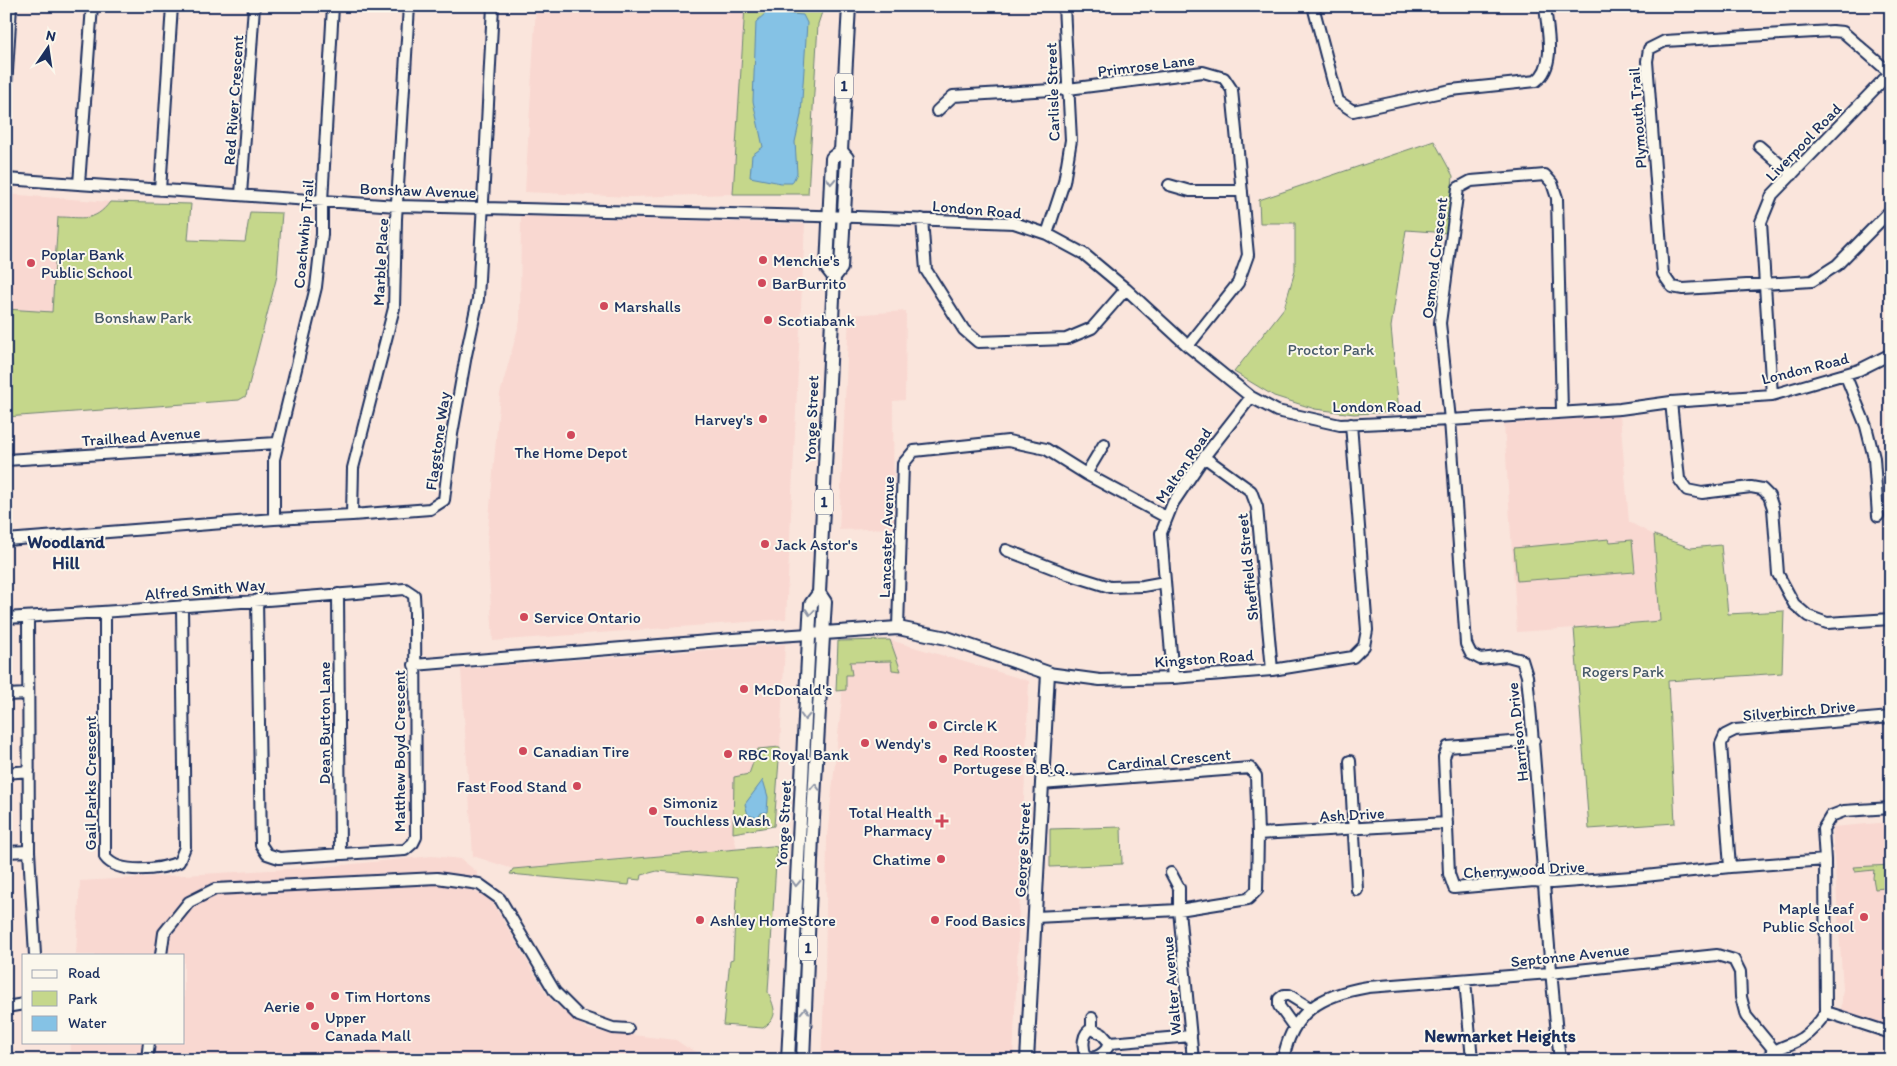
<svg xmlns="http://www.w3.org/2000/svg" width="1897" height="1066" viewBox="0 0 1897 1066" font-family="Itim,sans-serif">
<rect width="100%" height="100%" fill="#fae5dc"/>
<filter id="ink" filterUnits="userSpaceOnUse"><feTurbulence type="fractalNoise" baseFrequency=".02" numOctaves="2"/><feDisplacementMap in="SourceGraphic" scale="10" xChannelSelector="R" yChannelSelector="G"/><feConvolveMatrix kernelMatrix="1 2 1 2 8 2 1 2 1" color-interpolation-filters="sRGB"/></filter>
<g filter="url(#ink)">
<path fill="#f9d8d1" d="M536 6H745L733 194 630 197 525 192Z
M6 194 110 202 103 211 95 217H58L52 313 6 309Z
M521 216 805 224 786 619 493 641 487 541 500 394 520 321Z
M906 311 905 400 893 401 894 528 839 530 849 315Z
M1620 415 1629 522 1654 535 1660 622 1517 632 1504 424Z
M890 640 1029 681 1013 1060H821L825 978 827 837 842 698 838 641Z
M785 644 780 747 758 749 733 833 737 849 513 869 473 856 461 669Z
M1891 822V1026L1841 1010 1843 989 1832 827Z
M432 856 461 859 477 872 475 892 485 896 493 903 547 995 556 1005 589 1030 676 1040 686 1047 702 1054 752 1060H70L71 1042H184V955H76L80 881 323 867Z"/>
<path fill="#c5d78b" stroke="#708374" d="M745 6H824L818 24 808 194H733Z
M1434 141 1453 176 1448 233 1406 230 1391 327 1399 412 1354 414 1315 409 1274 396 1234 372 1284 308 1295 271V223H1260L1259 200Z
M110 202 191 204 188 240 245 242 250 212 282 213 277 276 246 396 239 400 6 417V309L52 312 58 217C83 217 94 223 110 202Z
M1654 535 1691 548 1721 545 1728 614 1784 611 1782 673 1668 681 1675 823 1589 829 1574 628 1660 621Z
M1609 539 1610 542 1632 540 1635 572 1517 581 1514 548Z
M890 640 901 671 892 670 891 661 850 662 852 675H846V690L836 691 838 641Z
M780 747 774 826 733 833 734 777 749 774 758 749Z
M1121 827 1122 864 1050 867V829Z
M772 846 777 847 768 992C775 1009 779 1017 763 1028L723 1025 730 960 733 959 737 878 657 871 642 875 641 880 630 879 629 885 510 874 513 869Z
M1891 865V892L1886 891 1885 888 1875 889 1873 878 1874 870 1855 872 1853 867Z"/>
<path fill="#85c2e5" stroke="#5b87af" d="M767 12 803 15 807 23 801 115 795 142 797 173 792 183H781L750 177 752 155 763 147 753 101 756 22Z
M763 780 768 797 767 812 761 813 758 818 748 815 745 804Z"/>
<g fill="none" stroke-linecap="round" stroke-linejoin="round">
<defs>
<path id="minor" d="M1313 6 1338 101 1353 111 1451 90 1536 81C1557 65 1547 30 1545 6
M1890 73 1843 32 1832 31 1665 41 1649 49 1647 61 1663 274 1672 287 1683 289 1812 281 1837 265 1891 210
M6 88 11 6
M937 111 953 96 1068 89 1203 72 1224 78 1232 90 1248 255 1238 283 1188 346
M1759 146 1792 175
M6 179 397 206 856 217 1014 223 1047 234 1084 254 1126 289 1188 346 1251 397 1277 411 1340 425 1450 420 1620 409 1671 402 1772 395 1859 370 1891 354
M79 184 92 6
M1169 185 1190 191H1242
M160 190 172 6
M241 195 254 6
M922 219 926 270 964 330 978 342 1066 339 1092 328 1126 289
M1047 234 1064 182 1071 140 1064 6
M1845 374 1866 426 1874 458 1878 516
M1772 395 1761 222 1772 195 1891 72
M1671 402 1679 479 1687 490 1702 493 1751 487 1762 489 1769 496 1773 508 1778 574 1794 604 1808 616 1827 623 1891 619
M1204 457 1251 491 1257 507 1272 670
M6 460 277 443
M1086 474 1104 444
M352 515 353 468 394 308 396 219 409 6
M274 519V459L316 287 322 234V201L333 6
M6 540 274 519 352 515 430 509 444 500 452 434 466 355 478 299 493 6
M1006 550 1068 574 1110 587 1143 586 1165 582
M338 594 340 852
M105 612V857C118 875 161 870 179 862L185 847 182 607
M28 617 29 851 35 955
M6 618C139 610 273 600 405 589L414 595 415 613 416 837 413 843 405 850 279 858 267 854 261 845 257 600
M898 628 903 464 914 451 1008 441 1046 449 1086 474 1166 517
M414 665 733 639 824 633
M1048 673 1100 680 1173 678 1272 670 1353 657 1364 646 1367 630 1351 424
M1173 678 1161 533 1173 503 1204 457 1251 397
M6 695 28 694
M1534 740 1448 747 1444 757 1449 874 1454 888 1534 881 1552 883 1645 876 1730 867 1825 860
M1350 761 1357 890
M6 773 29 771
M1258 834 1447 823
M6 852 29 851
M1730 867 1721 744 1725 735 1735 730 1891 717
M1171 873 1179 888V910L1193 1060
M1035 917 1179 910 1248 899 1257 890 1258 834 1256 776 1250 768 1041 784
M161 955 164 933 189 902 215 889 437 878 479 884 500 899 555 992 579 1016 613 1028 628 1029
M1465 980 1472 1060
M6 1007 24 1004
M1826 1012 1891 1033
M1294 1027 1279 1006V999L1284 995H1289L1310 1008
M1092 1029 1102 1034 1110 1043C1106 1052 1096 1061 1086 1056 1082 1047 1082 1033 1092 1029Z
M1092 1029V1018
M1110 1043 1191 1036
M147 1060 149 1042
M1283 1060C1292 1011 1321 995 1368 987L1550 973 1717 955 1734 960 1740 972 1741 997 1746 1016 1774 1050
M1560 1060C1545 932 1540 804 1527 676L1522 660 1507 656 1480 659 1471 654 1466 644 1450 420 1440 323 1458 188 1471 181 1545 175 1552 183 1557 198 1562 411
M1765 1060C1779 1044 1787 1048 1802 1038 1812 1031 1820 1022 1826 1012L1825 860 1823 829 1831 816 1844 811 1891 808"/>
<path id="major" d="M834 277 827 268 832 158 841 151
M824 633 898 628 947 638 1048 673 1027 1060
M788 1060 810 618 811 604 819 593
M803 1060 812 836 824 618 825 602 819 593 834 277 841 268 847 158 841 151 849 6"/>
</defs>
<use href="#minor" stroke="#1b2f5e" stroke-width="14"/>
<use href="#major" stroke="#1b2f5e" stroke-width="16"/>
<use href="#minor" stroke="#fbf7ec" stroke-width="10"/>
<use href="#major" stroke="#fbf7ec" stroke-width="12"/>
</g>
<defs><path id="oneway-chevron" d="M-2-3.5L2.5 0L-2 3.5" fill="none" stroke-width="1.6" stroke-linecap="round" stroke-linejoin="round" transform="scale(1.25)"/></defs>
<g stroke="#8b93a5">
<use href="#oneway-chevron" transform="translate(831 181) rotate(93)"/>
<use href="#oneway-chevron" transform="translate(810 612) rotate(95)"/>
<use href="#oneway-chevron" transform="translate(805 717) rotate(93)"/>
<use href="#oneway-chevron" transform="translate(815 787) rotate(-87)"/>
<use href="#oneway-chevron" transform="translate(796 883) rotate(93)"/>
<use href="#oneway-chevron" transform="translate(805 1011) rotate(-88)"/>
</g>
</g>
<g fill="#d1495b" stroke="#fbf7ec" stroke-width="2">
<circle cx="763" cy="260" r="5"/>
<circle cx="31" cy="263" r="5"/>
<circle cx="762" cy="283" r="5"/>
<circle cx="604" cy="306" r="5"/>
<circle cx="768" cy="320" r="5"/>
<circle cx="763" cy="419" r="5"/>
<circle cx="571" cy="435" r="5"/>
<circle cx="765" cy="544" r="5"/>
<circle cx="524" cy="617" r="5"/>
<circle cx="744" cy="689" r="5"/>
<circle cx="933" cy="725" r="5"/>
<circle cx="865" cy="743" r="5"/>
<circle cx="523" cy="751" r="5"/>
<circle cx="728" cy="754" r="5"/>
<circle cx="943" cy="759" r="5"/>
<circle cx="577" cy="786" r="5"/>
<circle cx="653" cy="811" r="5"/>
<path d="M939.5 813.5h5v5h5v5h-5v5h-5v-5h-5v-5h5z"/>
<circle cx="941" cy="859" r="5"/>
<circle cx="1864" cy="917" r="5"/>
<circle cx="700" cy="920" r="5"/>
<circle cx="935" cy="920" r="5"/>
<circle cx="335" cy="996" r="5"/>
<circle cx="310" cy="1006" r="5"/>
<circle cx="315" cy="1026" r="5"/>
</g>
<g text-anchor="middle" stroke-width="4" stroke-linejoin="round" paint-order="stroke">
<g fill="#fbf7ec" stroke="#5e6b89" stroke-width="1">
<rect x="835" y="73.5" width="18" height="25" rx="4"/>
<rect x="815" y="489.5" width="18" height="25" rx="4"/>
<rect x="799" y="935.5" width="18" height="25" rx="4"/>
</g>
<g font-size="15" font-weight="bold" fill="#1b2f5e">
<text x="844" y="91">1</text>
<text x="824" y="507">1</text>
<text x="808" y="953">1</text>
</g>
<g font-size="16" fill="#1b2f5e" stroke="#fbf7ec">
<text transform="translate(1146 65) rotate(-7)" y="6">Primrose Lane</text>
<text transform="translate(1052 92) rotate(-92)" y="6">Carlisle Street</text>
<text transform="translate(233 100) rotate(-86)" y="6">Red River Crescent</text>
<text transform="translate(1637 118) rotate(-94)" y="6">Plymouth Trail</text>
<text transform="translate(1803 142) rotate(-46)" y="6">Liverpool Road</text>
<text transform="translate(418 190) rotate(2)" y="6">Bonshaw Avenue</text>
<text transform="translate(977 209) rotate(5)" y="6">London Road</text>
<text transform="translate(303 234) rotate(-85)" y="6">Coachwhip Trail</text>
<text transform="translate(1434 258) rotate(-83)" y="6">Osmond Crescent</text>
<text transform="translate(380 262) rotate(-87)" y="6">Marble Place</text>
<text transform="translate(1805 368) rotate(-14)" y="6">London Road</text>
<text x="1377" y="412">London Road</text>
<text transform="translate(811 419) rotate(-88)" y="6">Yonge Street</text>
<text transform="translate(141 436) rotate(-4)" y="6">Trailhead Avenue</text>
<text transform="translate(437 441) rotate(-82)" y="6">Flagstone Way</text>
<text transform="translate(1183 465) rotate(-56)" y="6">Malton Road</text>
<text transform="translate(886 537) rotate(-88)" y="6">Lancaster Avenue</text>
<text transform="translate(1247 567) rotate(-96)" y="6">Sheffield Street</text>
<text transform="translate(205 589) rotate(-5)" y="6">Alfred Smith Way</text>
<text transform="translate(1204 658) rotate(-4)" y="6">Kingston Road</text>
<text transform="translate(1799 710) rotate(-5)" y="6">Silverbirch Drive</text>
<text transform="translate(324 723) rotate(-90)" y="6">Dean Burton Lane</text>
<text transform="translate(1517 732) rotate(-96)" y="6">Harrison Drive</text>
<text transform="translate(399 751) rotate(-90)" y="6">Matthew Boyd Crescent</text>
<text transform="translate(1169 759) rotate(-5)" y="6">Cardinal Crescent</text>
<text transform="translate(90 783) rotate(-90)" y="6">Gail Parks Crescent</text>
<text transform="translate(1352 814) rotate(-3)" y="6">Ash Drive</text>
<text transform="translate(783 824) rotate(-87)" y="6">Yonge Street</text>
<text transform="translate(1022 850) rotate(-87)" y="6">George Street</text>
<text transform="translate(1524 869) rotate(-3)" y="6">Cherrywood Drive</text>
<text transform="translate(1570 955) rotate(-6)" y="6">Septonne Avenue</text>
<text transform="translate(1171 986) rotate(-95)" y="6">Walter Avenue</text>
</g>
<g font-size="16" fill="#1b2f5e" stroke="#fbf7ec" text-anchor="start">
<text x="41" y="260">Poplar Bank<tspan x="41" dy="18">Public School</tspan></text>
<text x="773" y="266">Menchie's</text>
<text x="772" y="289">BarBurrito</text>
<text x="614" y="312">Marshalls</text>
<text x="778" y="326">Scotiabank</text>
<text x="753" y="425" text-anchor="end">Harvey's</text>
<text x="571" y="458" text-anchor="middle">The Home Depot</text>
<text x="775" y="550">Jack Astor's</text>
<text x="534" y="623">Service Ontario</text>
<text x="754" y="695">McDonald's</text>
<text x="943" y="731">Circle K</text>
<text x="875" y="749">Wendy's</text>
<text x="953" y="756">Red Rooster<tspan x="953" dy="18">Portugese B.B.Q.</tspan></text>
<text x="533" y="757">Canadian Tire</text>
<text x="738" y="760">RBC Royal Bank</text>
<text x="567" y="792" text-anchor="end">Fast Food Stand</text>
<text x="663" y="808">Simoniz<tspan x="663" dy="18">Touchless Wash</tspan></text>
<text x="932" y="818" text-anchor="end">Total Health<tspan x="932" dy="18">Pharmacy</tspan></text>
<text x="931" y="865" text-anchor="end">Chatime</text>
<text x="1854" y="914" text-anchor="end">Maple Leaf<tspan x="1854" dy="18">Public School</tspan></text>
<text x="710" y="926">Ashley HomeStore</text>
<text x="945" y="926">Food Basics</text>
<text x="345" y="1002">Tim Hortons</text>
<text x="300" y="1012" text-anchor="end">Aerie</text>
<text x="325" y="1023">Upper<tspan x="325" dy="18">Canada Mall</tspan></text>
</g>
<g font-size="16" fill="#465969" stroke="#fbf7ec">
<text x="143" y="323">Bonshaw Park</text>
<text x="1331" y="355">Proctor Park</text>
<text x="1623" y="677">Rogers Park</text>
</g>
<g font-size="18" font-weight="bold" fill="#1b2f5e" stroke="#fbf7ec">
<text x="66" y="548">Woodland<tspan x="66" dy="21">Hill</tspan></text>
<text x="1500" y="1042">Newmarket Heights</text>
</g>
</g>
<rect width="1897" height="1066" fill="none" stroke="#fbf7ec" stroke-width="25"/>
<rect x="12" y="12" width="1872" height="1041" fill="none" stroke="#1b2f5e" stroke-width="2" filter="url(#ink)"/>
<rect x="22" y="954" width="162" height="90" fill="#fbf7ec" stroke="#a1a7b3"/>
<rect x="32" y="970" width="25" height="8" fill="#fbf7ec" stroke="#a1a7b3"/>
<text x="68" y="978" font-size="15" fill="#1b2f5e">Road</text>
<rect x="32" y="991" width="25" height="15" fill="#c5d78b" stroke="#a1a7b3"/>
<text x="68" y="1004" font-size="15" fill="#1b2f5e">Park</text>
<rect x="32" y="1016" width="25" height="15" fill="#85c2e5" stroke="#a1a7b3"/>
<text x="68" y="1028" font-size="15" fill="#1b2f5e">Water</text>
<g transform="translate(48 48) rotate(13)" stroke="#fbf7ec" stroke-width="4" paint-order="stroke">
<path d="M0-4L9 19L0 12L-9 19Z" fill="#1b2f5e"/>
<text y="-8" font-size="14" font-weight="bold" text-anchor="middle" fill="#1b2f5e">N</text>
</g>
</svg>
